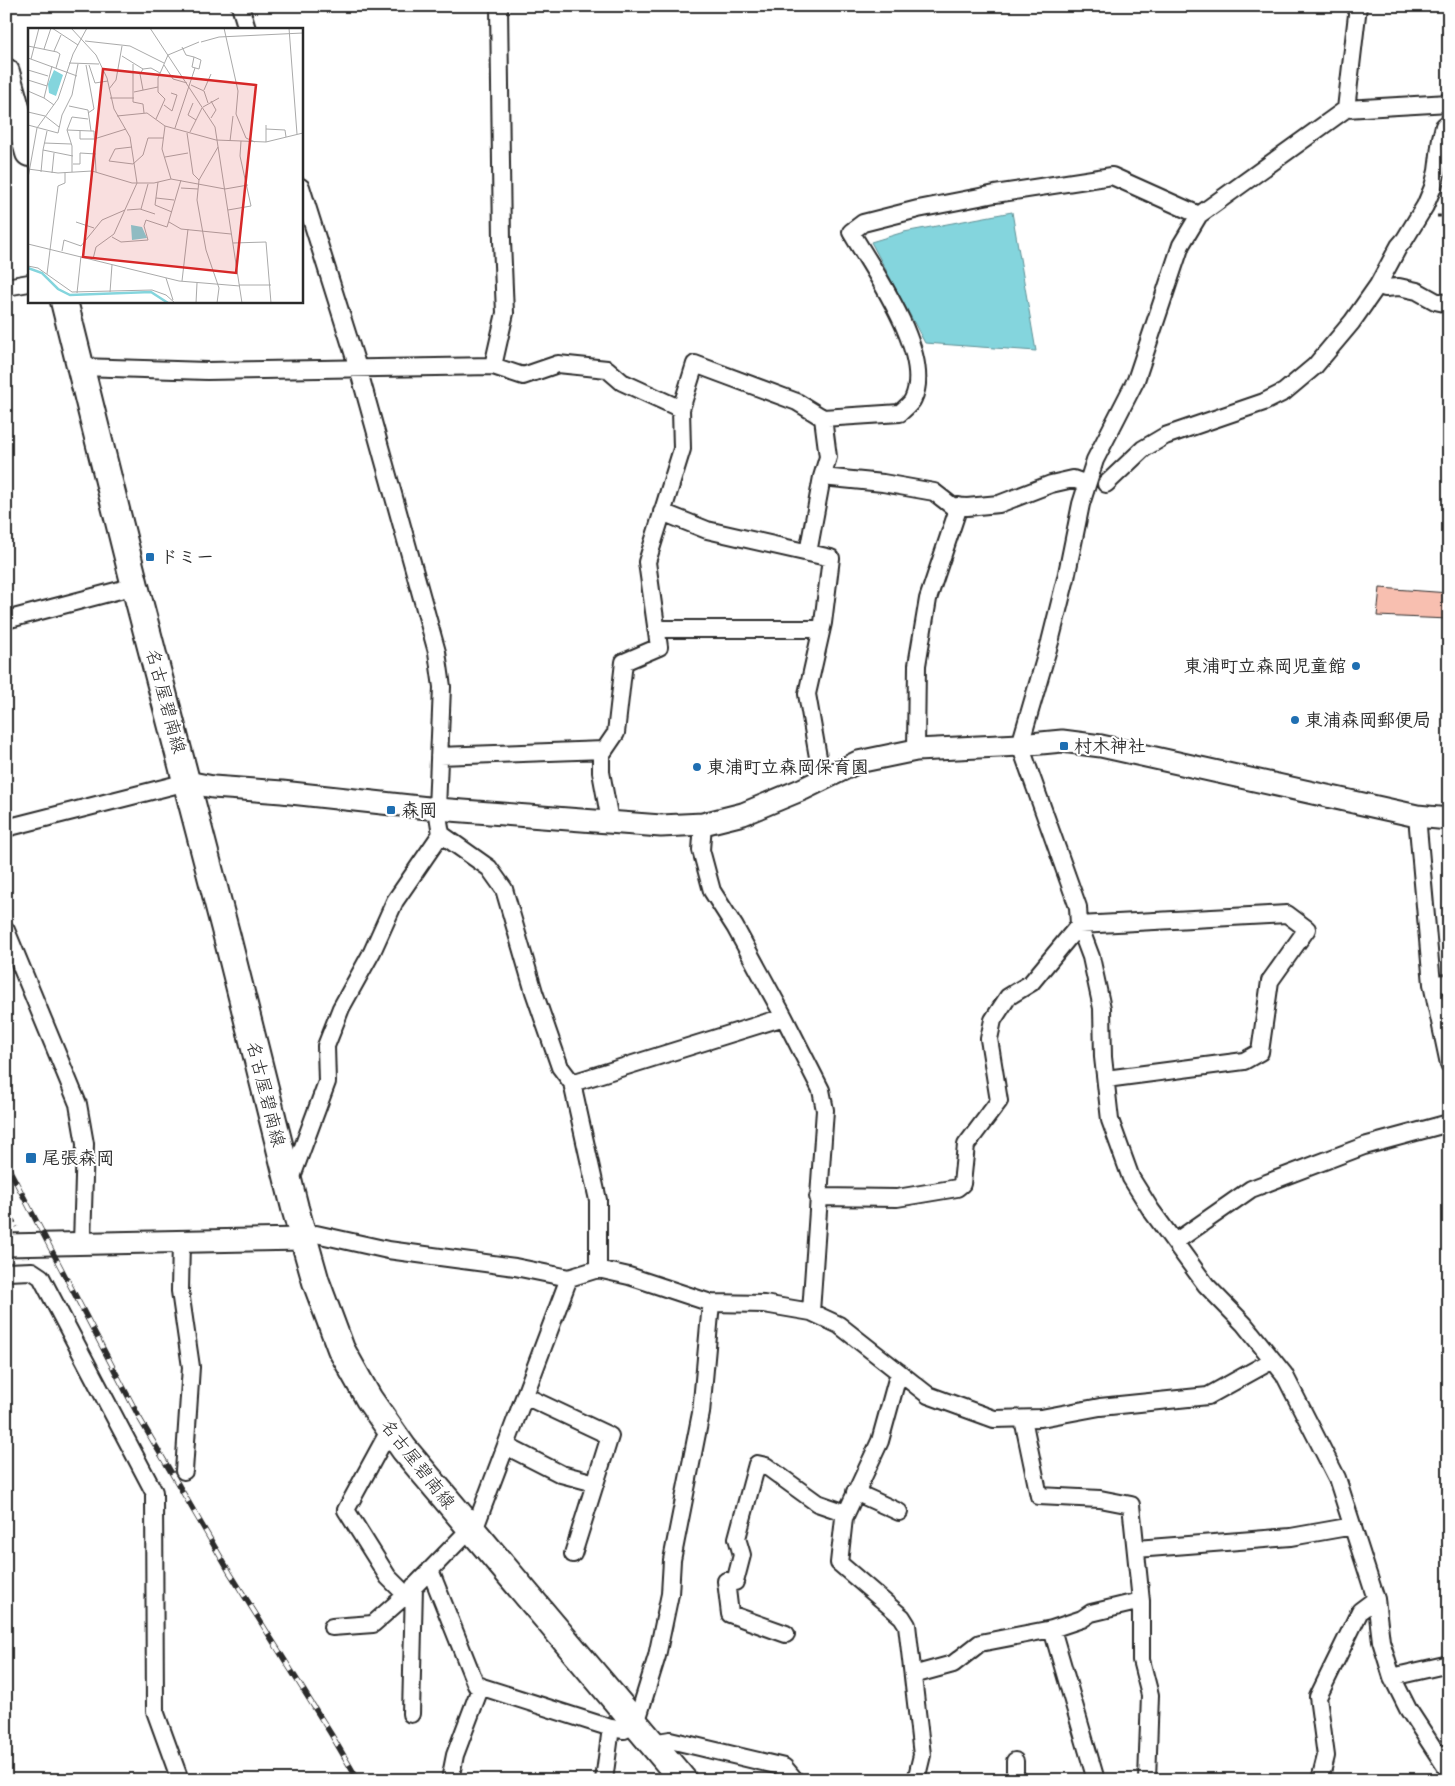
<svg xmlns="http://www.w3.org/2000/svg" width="1455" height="1786" viewBox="0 0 1455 1786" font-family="'Architects Daughter','Klee One',sans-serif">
<rect width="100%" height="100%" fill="#fff"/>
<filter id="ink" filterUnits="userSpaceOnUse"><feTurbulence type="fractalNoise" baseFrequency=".02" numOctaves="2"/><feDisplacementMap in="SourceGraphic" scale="10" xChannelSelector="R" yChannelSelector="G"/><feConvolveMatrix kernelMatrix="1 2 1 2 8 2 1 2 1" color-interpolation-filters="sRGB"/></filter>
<g filter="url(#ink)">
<path fill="#84d5dd" stroke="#609196" d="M1012 212 1036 351 925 343 871 242 904 232Z"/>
<path fill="#f8bfb0" stroke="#2b2b2b" d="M1380 588 1449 593V619L1377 616Z"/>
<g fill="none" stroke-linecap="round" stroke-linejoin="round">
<defs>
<path id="minor" d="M240 6 247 29
M1358 6 1346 109 1199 215 1181 245 1136 380 1095 460 1081 504 1066 578 1050 642 1020 745 1078 907 1079 925 1091 957 1102 1008 1103 1057 1110 1120 1131 1178 1151 1210 1206 1285 1244 1324 1284 1374 1337 1478 1376 1599 1381 1641 1392 1677 1408 1709 1449 1772
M1346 109 1449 103
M1378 285 1385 288 1399 287 1417 291 1435 301 1449 304
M6 287 29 283
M493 366 505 313 502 241 499 6
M80 367 207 371 493 366 523 376 558 364 607 369 622 382 681 409
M822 477 883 483 934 492 952 506 967 507 999 504 1051 484 1073 479 1087 484
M1106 484 1143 449 1165 436 1264 402 1284 392 1315 366 1352 322 1378 285 1399 246 1405 239 1425 206 1433 187 1437 171 1441 138 1444 126 1449 122
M662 512 707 530 831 558 823 623 807 694 822 780
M808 553 822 477 828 457 823 418
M6 620 135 586
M656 629H821
M916 750 917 665 928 599 959 506
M439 756 604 750
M1417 816 1432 984 1449 1064
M610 821 601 772V755L616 733 624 662 659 647 647 562 682 449 681 409 695 364 797 402 823 418 900 413C904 409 911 404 913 399 934 355 873 270 851 232L863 223 918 209 995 194 1112 176 1199 215
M703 824 701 850 712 891 735 927 784 1017 821 1090 825 1110 811 1312
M6 828 187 782
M441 834 489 868 504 889 534 992 560 1067 572 1083 598 1200V1269
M6 930 78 1104 85 1144 82 1243
M1432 984 1449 983
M572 1083 784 1017
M290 1182 327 1082 326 1046 341 1008 372 952 395 901 441 834 437 809 442 687 437 652 358 368 301 187
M818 1197 897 1198 957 1188 962 1184 966 1145 999 1101 989 1039 993 1020 1008 997 1031 983 1079 925 1287 914 1307 929 1270 981 1260 1052 1244 1061 1106 1079
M303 1239 316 1234 388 1250 515 1267 569 1278 598 1269 629 1276 711 1303 764 1304 811 1312 839 1325 928 1395 994 1419 1041 1418 1100 1407 1208 1396 1273 1360
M181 1241 180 1291 191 1367 184 1471
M1175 1242 1251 1189 1364 1146 1449 1123
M6 1272 32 1271 41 1277 154 1492 155 1711 180 1780
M899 1372 880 1441 844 1518 839 1563 902 1617 907 1625 922 1755 916 1780
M525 1396 610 1436 573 1554
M1023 1419 1039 1496 1100 1499 1131 1505 1141 1601V1660L1150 1695 1147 1780
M390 1429 346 1510 388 1577 406 1595
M506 1446 561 1474 595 1483
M855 1492 899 1512
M473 1533 569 1278
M1136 1549 1291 1537 1353 1526
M430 1570 476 1685 611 1728
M332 1627 373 1624 406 1595 470 1529
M1052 1629 1096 1780
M786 1634 730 1614 726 1581 735 1582 742 1555 737 1538 757 1464 766 1466 817 1503 846 1513
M913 1675 953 1664 980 1643 1052 1629 1082 1619 1091 1613 1141 1601
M1392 1677 1449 1664
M411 1714 414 1586
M652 1743 670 1740 784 1767 795 1780
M1015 1761V1780
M450 1780 455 1755 481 1686
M604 1780 611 1728 624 1730 636 1724 657 1656 670 1594 672 1560 701 1413 711 1303
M1320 1780 1326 1756 1318 1697 1360 1611 1376 1599"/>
<path id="tertiary" d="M187 782 213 787 282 792 437 809 661 826 703 824 743 814 803 789 858 762 916 750 1020 745 1062 741 1101 746 1417 816 1449 819
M6 1245 303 1239"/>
<path id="primary" d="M6 72 29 153
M64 301 135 586 227 937 295 1208 316 1282 341 1349 369 1399 404 1449 683 1780"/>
</defs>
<use href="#minor" stroke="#2b2b2b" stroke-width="20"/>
<use href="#tertiary" stroke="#2b2b2b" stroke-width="25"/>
<use href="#primary" stroke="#2b2b2b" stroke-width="30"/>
<path stroke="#2b2b2b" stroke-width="3" stroke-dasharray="4 4" stroke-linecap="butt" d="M1437 216H1449
M6 1205 17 1227"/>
<use href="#minor" stroke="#fff" stroke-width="16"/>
<use href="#tertiary" stroke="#fff" stroke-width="21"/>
<use href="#primary" stroke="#fff" stroke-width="26"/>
<defs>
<path id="rail" d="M6 1163 140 1419 230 1573 331 1734 358 1780"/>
</defs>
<use href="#rail" stroke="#2b2b2b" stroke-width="5.5"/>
<use href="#rail" stroke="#fff" stroke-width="4" stroke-dasharray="11" stroke-linecap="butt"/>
</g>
</g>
<g fill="#1f6fb2" stroke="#fff" stroke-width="2">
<rect x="145" y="552" width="10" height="10" rx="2.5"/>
<circle cx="1356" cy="666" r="5"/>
<circle cx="1295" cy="720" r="5"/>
<rect x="1059" y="741" width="10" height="10" rx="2.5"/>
<circle cx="697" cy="767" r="5"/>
<rect x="386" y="805" width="10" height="10" rx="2.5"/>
<rect x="25" y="1152" width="12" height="12" rx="2.5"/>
</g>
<g text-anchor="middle" stroke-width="4" stroke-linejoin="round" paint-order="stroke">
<g font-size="18" font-weight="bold" fill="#2b2b2b" stroke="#fff" text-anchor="start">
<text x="160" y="563">ドミー</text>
<text x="1346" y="672" text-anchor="end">東浦町立森岡児童館</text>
<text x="1305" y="726">東浦森岡郵便局</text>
<text x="1074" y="752">村木神社</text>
<text x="707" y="773">東浦町立森岡保育園</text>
<text x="401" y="816">森岡</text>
<text x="42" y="1164">尾張森岡</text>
</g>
<g font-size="18" fill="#2b2b2b" stroke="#fff">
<text transform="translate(166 701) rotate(75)" y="6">名古屋碧南線</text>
<text transform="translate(266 1094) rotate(76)" y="6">名古屋碧南線</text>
<text transform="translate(418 1464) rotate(52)" y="6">名古屋碧南線</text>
</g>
</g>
<g transform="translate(28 28)">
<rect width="275" height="275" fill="#fff"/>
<path d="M26 42 35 47 28 68 21 65 20 56ZM103 197 114 199 119 210 104 212Z" fill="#84d5dd"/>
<path fill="none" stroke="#84d5dd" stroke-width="2.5" d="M0 240 14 245 30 261 42 267 123 264 140 275"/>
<path fill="none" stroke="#aaa" stroke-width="1" d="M24 0 50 17M43 0 68 27 79 50 86 81 102 109 109 155 86 206 68 219 65 231M122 0 187 99 214 275M196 0 210 63 208 86 218 110 227 114M261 0 269 106M57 13 102 18 136 35M173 14 191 9 275 5M0 18 29 24 32 26 28 40M154 19 158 27 166 29 173 32 171 41 164 39 166 29M16 21 23 0M26 23 33 7M94 28 115 41M0 30 49 48M3 31 11 0M41 35 71 36M105 36V74L115 76 116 85M58 37 66 81 60 85M61 37 67 55 80 53M136 37 145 51 159 55M24 38 16 70 26 77M0 42 20 48M0 52 19 58M163 57 176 63 180 75M81 61 88 52 94 18M115 62 112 46 115 41 123 40 132 45M176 62 183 46M0 63 16 70M106 64 130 59M82 70H106M165 75 160 87 168 92M136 77 144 83 149 67 143 65M41 78 60 82 63 103H66L68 144M175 79 191 70M0 84 17 88 31 99M89 88 119 85 137 98 188 112 238 114 275 105M183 90 188 82 183 73M128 91 137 71 130 64V50L140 27 171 14M0 97 30 105 34 87 44 67 50 36M238 97V114M137 98 134 121 143 151M147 100 167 40M238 101 257 102 258 109M39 102 63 103M19 103 15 122 45 128M52 103V111H66L98 101M162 104 174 80M159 105 165 146 171 152 169 172 178 222 191 260 189 275M202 113 205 88M16 115 43 116M104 119 87 121 81 133 105 136 115 127 120 110H135M137 129 160 125M45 136H52V125L68 126M0 141 30 145 64 143 104 155H126L143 151 197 161 220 157M13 144 15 122M44 144V118L39 102 44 89 60 91M24 145 26 125M0 150 9 100 30 71 45 26 59 0M171 152 190 119M130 154 127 177 144 184M153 160 170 161M128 170 146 172M113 181 120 156M99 182 112 181 127 186M200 182 223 178 212 128 213 113M48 194 66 200M141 194 153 201 203 206M84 209 93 214 120 212 116 198 118 192 139 199 153 152M205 215 238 214 243 275M0 216 151 253 212 258M34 223 36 212 53 218 74 192 97 182M0 238 10 240 44 264 124 262 138 267 147 275M19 246 30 158 37 155V144M138 250 145 272M154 253 160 201M211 257H243M82 264 84 237M49 265 53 228M168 275 169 255"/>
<path fill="#d62828" fill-opacity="0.15" stroke="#d62828" stroke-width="2.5" d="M75 41 228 57 208 245 55 229Z"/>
<rect width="275" height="275" fill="none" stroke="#2b2b2b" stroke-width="2.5"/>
</g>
<rect width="1455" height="1786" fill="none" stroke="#fff" stroke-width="25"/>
<rect x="12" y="12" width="1430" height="1761" fill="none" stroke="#2b2b2b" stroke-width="2" filter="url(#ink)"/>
</svg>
